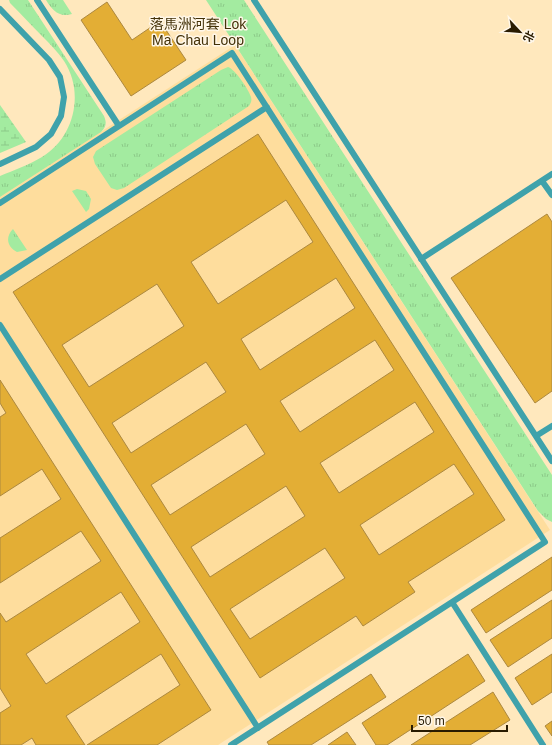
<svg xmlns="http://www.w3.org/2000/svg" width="552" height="745" viewBox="0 0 552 745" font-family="Helvetica,'Noto Sans SC',sans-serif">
<defs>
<pattern id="grass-tufts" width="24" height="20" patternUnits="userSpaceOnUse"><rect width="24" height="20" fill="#a3eba0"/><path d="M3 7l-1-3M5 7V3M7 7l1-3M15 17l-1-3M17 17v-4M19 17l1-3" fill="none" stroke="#8cc988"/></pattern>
<pattern id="wetland-marsh" width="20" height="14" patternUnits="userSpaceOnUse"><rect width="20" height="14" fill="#a3eba0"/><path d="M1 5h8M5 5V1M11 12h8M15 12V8" fill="none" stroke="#8cc988"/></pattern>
</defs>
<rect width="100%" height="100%" fill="#ffe8bd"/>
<path fill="#fedd9d" d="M235 45 550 530 218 745H0V197Z"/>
<path fill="url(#grass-tufts)" d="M9 0H28L104 116C107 123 106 127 101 132L0 197V176C14 170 29 165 42 157 74 138 85 93 64 61 58 52 50 44 42 36 31 25 21 14 10 3Z
M46 0H63L72 14C59 18 52 10 46 0Z
M206 0H244L552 475V522L546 519 538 511Z
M228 67C235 69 249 90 251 97 252 101 251 103 249 106L124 188 117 190 111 188 95 164 93 157 96 151 221 70Z
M77 189 86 191 91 199 89 209 86 212 72 191Z
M13 229 27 250 17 252C7 247 5 237 13 229Z"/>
<path fill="url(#wetland-marsh)" d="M0 105 26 142 0 153Z"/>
<path fill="#e3ae35" stroke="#ac883f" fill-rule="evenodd" d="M107 2 132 40 160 21 186 60 131 96 81 20Z
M258 134 505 520 408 582 415 592 363 626 356 616 260 678 13 292ZM286 200 313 242 218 304 191 262ZM336 278 355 308 260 370 241 339ZM157 284 184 326 89 387 62 345ZM375 340 394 370 300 432 280 401ZM206 362 226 392 131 453 112 423ZM415 402 434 432 339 493 320 463ZM246 424 265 454 170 515 151 485ZM454 464 474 494 379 555 360 525ZM286 486 305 516 210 577 191 547ZM325 548 345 578 250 639 230 609Z
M547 214 552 222V391L535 403 451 278Z
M0 380 211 710 157 745H87L180 685 161 654 66 716 85 745H36L32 738 21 745H0V713L11 706 0 688V613L6 622 101 561 81 531 0 583V538L61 499 42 469 0 496V417L6 413 0 403ZM121 592 140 622 46 684 26 654Z
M552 557V590L486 633 471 610Z
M552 600V638L508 667 490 640Z
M468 654 485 681 387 745H376L362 723Z
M552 654V692L532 705 515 678Z
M371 674 386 697 311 745H269L267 742Z
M493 692 510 720 470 745H411Z
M552 721V736L545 726Z
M347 732 356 745H328Z"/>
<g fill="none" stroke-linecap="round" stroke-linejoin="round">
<path stroke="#3fa2ab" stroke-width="6" d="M37 0 119 126
M254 0 552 461
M0 9 49 60 60 77 64 97 61 116 51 134 36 147 0 164
M542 181 552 195
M0 203 232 53 545 542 231 745
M421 259 552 174
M0 279 267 107
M0 325 258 728
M536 436 552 426
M452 602 543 745"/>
</g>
<g text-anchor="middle" stroke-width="3" stroke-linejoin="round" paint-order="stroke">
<g font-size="14" fill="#433107" stroke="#fff7e9">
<text x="198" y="29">落馬洲河套 Lok<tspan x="198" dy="16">Ma Chau Loop</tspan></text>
</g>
</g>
<g transform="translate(520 32) rotate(116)" stroke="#fff7e9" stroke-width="3" paint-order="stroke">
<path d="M0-3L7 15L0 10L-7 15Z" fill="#291b00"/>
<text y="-6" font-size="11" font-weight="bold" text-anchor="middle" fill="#291b00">北</text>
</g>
<path d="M412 725v6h95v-6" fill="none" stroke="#291b00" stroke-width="2"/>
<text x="418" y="725" font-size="12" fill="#291b00" stroke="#fff7e9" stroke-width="3" paint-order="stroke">50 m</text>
</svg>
